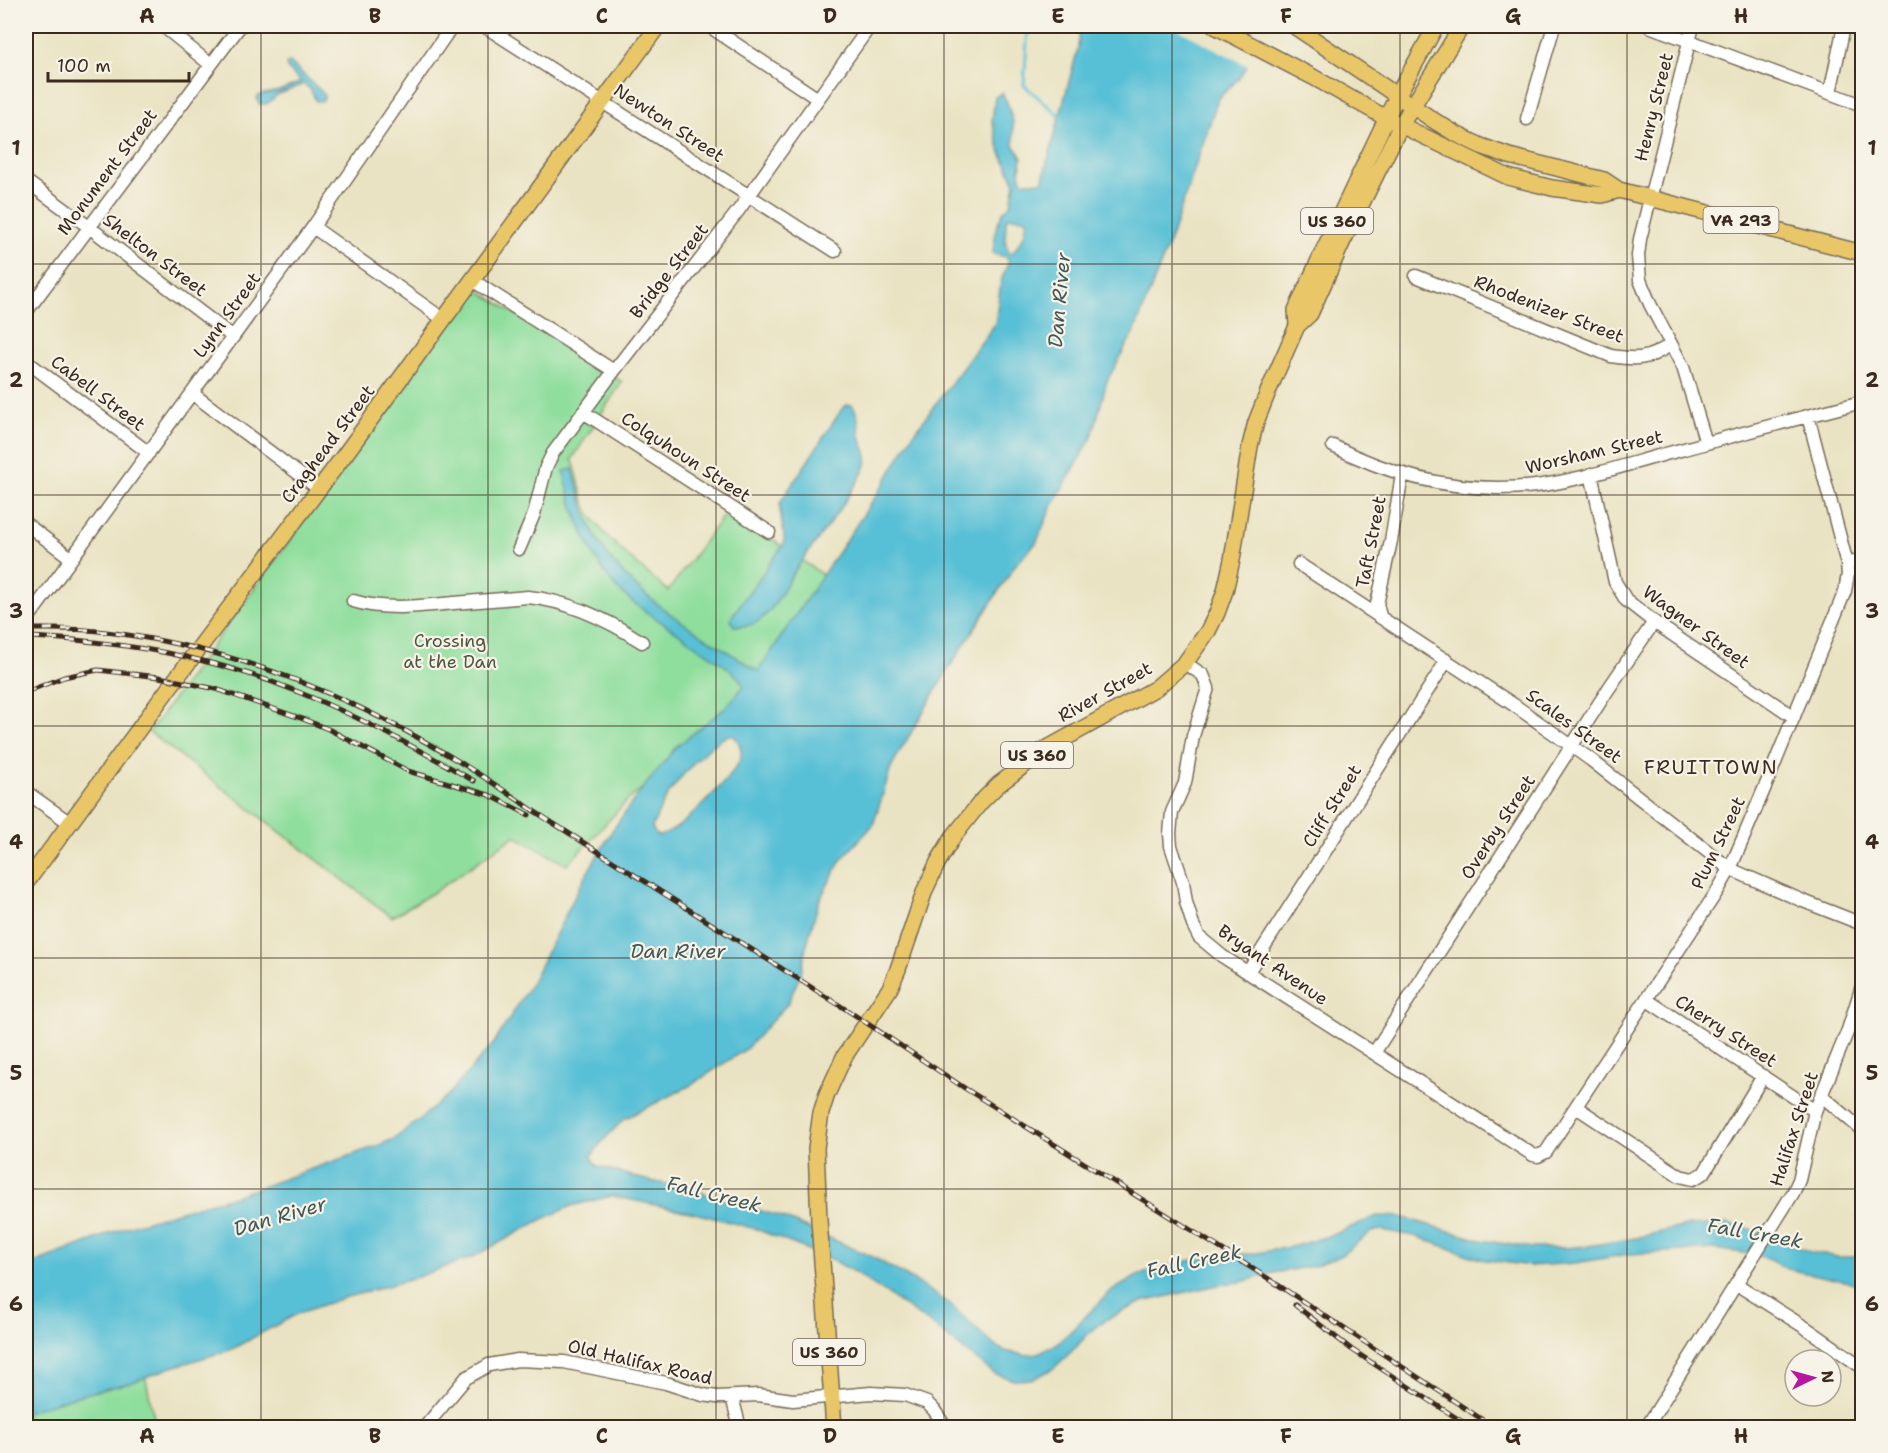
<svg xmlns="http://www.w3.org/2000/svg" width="1888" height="1453" viewBox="0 0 1888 1453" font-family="'Shantell Sans',sans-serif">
<rect width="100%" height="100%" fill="#f7f3e8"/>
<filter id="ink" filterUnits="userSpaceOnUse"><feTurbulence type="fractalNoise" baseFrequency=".0167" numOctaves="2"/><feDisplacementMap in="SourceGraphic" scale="12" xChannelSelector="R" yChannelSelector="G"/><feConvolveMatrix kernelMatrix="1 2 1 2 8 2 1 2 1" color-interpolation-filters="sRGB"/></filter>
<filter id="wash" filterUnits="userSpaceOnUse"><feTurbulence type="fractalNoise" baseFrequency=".008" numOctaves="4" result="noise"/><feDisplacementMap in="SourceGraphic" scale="24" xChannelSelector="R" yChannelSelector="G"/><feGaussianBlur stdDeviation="1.35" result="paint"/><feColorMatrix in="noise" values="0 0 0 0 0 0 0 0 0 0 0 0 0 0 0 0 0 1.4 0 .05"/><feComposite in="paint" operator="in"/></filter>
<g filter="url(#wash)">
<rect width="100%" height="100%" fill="#eae3c3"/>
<path fill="#8fde9d" stroke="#65845e" stroke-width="1.5" d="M475 288 622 382 572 459C579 474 580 494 587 508 600 536 644 570 668 591L729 508 835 584 702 738 626 802 567 865 515 836 434 892 392 917 149 732Z
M144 1370 156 1427H26V1407Z"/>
<path fill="#59c0d6" stroke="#4a757a" stroke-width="1.5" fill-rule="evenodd" d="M1080 26H1270L1266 39 1238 79 1218 99 1172 235 1135 330 1107 381 1092 437 1051 508 1036 543 1016 564 949 668 892 765 873 825 841 860 819 901 806 947 801 973 788 1003 746 1049 691 1085 624 1119 601 1143 591 1157 597 1166 646 1180 690 1189 781 1217 873 1257 918 1283 948 1303 995 1346 1005 1351 1025 1355 1035 1354 1052 1347 1068 1334 1110 1292 1139 1275 1181 1262 1226 1255 1252 1254 1295 1246 1332 1235 1377 1216 1401 1217 1481 1240 1532 1248H1564L1588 1246 1636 1238 1686 1226 1727 1224 1757 1231 1810 1252 1838 1257H1862V1288L1854 1283 1788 1269 1759 1255 1714 1249 1629 1254 1575 1263 1531 1266 1480 1259 1415 1236 1381 1230 1371 1232 1340 1256 1314 1266 1273 1273 1241 1282 1218 1285 1142 1302 1107 1319 1094 1328 1071 1352 1054 1368 1033 1379 1013 1380 995 1374 928 1322 856 1273 833 1260 756 1229 699 1214 612 1196 571 1206 541 1220 473 1257 412 1279 340 1299 299 1313 230 1350 169 1368 133 1382 73 1397 26 1412V1266L124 1228 204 1204 229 1198 377 1146 394 1139 419 1120 450 1093 494 1043 531 984 582 882 612 831 633 801 676 747 726 707 744 686C733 668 712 657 695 645 671 626 642 613 620 591 593 565 570 508 564 471L573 469C580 494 586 520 599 542 633 599 704 635 758 671L882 487 912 436 995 324 1001 281 1009 261 1005 256 996 255 993 253 996 228 1003 212 1011 204 1015 183 1001 153 992 121 995 97 1002 93 1007 102 1013 122 1014 145 1022 158 1020 169 1021 178 1025 182H1042L1078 48ZM1009 217 1024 218 1027 220 1024 236 1012 254C1002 246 1006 232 1006 220ZM728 735H733C739 741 742 748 741 756 739 771 685 824 671 831 667 834 662 835 658 836L655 834 652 827C657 816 662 803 669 793 683 773 706 747 728 735Z
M290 62 324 94V99L322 101H316L311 90 304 84 277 95 267 104H259L257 98 260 95 279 91 301 82 287 68 286 64Z
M847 405H852C860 414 858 428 861 440 863 447 869 454 867 461 865 471 858 481 852 490 835 519 813 544 794 572 784 588 775 608 760 620 753 626 743 627 734 626L731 619 734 613 784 544C785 528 779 519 780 503L842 409Z"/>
<path fill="#eae3c3" d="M1171 26H1273L1268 40 1250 67Z"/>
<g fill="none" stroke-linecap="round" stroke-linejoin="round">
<path stroke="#59c0d6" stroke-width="3" d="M1028 26 1024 85 1061 117"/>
</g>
</g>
<g filter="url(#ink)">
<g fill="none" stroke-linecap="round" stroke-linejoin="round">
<defs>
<path id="minor" d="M163 26 211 65
M484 26 835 251
M709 26 818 99
M1649 26 1862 105
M1693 26 1640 239 1638 256 1640 280 1650 304 1683 367 1706 443
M1830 93 1844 26
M1527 119 1554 26
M26 181 89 227 233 337
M313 227 443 319
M1416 276 1611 356C1637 360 1648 360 1670 345
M472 280 614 371
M26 312 240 26
M26 361 149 453
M193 394 319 489
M583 412 769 532
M1333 446C1396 478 1465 494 1536 486 1582 480 1628 464 1673 452 1736 435 1799 418 1862 402
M1591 474 1615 582 1626 600 1654 622 1794 717
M26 524 71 558
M519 549 534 514 546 467 553 453 614 371 738 211 870 26
M1299 564 1514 705 1591 760 1730 869 1803 901 1862 924
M1847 564 1862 560
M353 601C386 611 421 606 454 603 479 601 504 599 528 597 570 601 608 620 642 642
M1380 616 1377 604 1391 541 1402 475
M26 621 313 227 452 26
M1185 663 1203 675 1208 688 1193 736 1185 783 1172 812 1170 834 1171 846 1183 882 1186 902 1193 925 1199 937 1222 956 1533 1155 1538 1156 1546 1152 1718 890 1730 869 1768 780 1845 591 1848 574 1847 564 1808 416
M26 792 70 823
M1248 972 1447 660
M1647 1000 1815 1111
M1374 1053 1609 688 1654 622
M1821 1095 1862 1130
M1576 1107 1680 1176 1693 1179 1704 1173 1763 1076
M1736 1284 1806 1328 1862 1367
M732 1397 740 1428
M424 1428 466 1378 489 1365 518 1360 564 1362 666 1383 703 1395 717 1397 758 1395 793 1400 871 1393 905 1395 927 1403 934 1410 946 1428
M1646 1428 1793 1193 1799 1180 1815 1111 1848 1030 1862 986"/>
<path id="major" d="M1215 26 1313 77 1386 118 1508 177 1552 188 1602 195 1619 190
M1294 26 1433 120 1456 134 1481 146 1509 156 1604 180 1619 190 1862 253
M1297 326 1296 310 1327 243 1397 96 1436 26
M26 883 169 688 346 453 658 26
M834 1428 819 1220 816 1148 821 1113 827 1094 844 1057 890 988 898 969 925 890 938 862 953 837 980 803 998 785 1044 750 1156 688 1185 663 1208 631 1217 613 1225 591 1232 560 1250 446 1256 422 1268 392 1297 326 1310 314 1342 243 1401 125 1462 26"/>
</defs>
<use href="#minor" stroke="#786b58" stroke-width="15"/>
<use href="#major" stroke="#786b58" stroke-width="18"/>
<use href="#minor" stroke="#fff" stroke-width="12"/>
<use href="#major" stroke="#e9c769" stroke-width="15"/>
<defs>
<path id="rail" d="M26 629C49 629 74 628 98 631 260 649 402 718 534 811L847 1010 966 1089 1266 1277 1495 1428
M31 637C89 640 147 647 203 661 299 684 389 732 474 781
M26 692 64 677 98 670 159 677 216 689 303 719 328 729 408 771 489 795 529 815
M1295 1305 1351 1349 1472 1428"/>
</defs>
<use href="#rail" stroke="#3b2a1e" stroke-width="5"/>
<use href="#rail" stroke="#f7f3e8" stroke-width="3" stroke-dasharray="9" stroke-linecap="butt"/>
</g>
</g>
<path fill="none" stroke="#3b2a1e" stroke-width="1.5" stroke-opacity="0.55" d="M261 26V1428M488 26V1428M716 26V1428M944 26V1428M1172 26V1428M1400 26V1428M1627 26V1428M26 264H1862M26 495H1862M26 726H1862M26 958H1862M26 1189H1862"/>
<g text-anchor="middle" stroke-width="4.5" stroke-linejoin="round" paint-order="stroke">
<g fill="#f7f3e8" stroke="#73665b" stroke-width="1.5">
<rect x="1703.5" y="207" width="75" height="26" rx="4.5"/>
<rect x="1301" y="208" width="72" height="26" rx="4.5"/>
<rect x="1001" y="742" width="72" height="26" rx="4.5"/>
<rect x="793" y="1339" width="72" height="26" rx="4.5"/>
</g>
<g font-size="16" font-weight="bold" fill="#3b2a1e">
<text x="1741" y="226">VA 293</text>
<text x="1337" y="227">US 360</text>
<text x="1037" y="761">US 360</text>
<text x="829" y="1358">US 360</text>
</g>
<g font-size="18" fill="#3b2a1e" stroke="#f7f3e8">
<text transform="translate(1654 107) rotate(-76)" y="6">Henry Street</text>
<text transform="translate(669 123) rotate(33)" y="6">Newton Street</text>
<text transform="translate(107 172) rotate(-53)" y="6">Monument Street</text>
<text transform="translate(155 255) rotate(37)" y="6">Shelton Street</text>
<text transform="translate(669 271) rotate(-52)" y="6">Bridge Street</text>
<text transform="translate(1549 309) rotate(21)" y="6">Rhodenizer Street</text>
<text transform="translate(227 315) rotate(-54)" y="6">Lynn Street</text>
<text transform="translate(98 393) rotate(37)" y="6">Cabell Street</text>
<text transform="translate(328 444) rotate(-53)" y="6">Craghead Street</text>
<text transform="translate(1594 452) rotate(-13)" y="6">Worsham Street</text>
<text transform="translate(686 457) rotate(33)" y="6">Colquhoun Street</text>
<text transform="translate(1371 542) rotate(-79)" y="6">Taft Street</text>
<text transform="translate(1696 627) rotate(36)" y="6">Wagner Street</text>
<text transform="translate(1105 692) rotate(-29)" y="6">River Street</text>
<text transform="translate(1574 726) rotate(36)" y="6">Scales Street</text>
<text transform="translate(1332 806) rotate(-58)" y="6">Cliff Street</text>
<text transform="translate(1498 827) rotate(-57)" y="6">Overby Street</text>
<text transform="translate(1718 843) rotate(-64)" y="6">Plum Street</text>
<text transform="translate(1273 965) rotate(34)" y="6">Bryant Avenue</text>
<text transform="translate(1726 1031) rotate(33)" y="6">Cherry Street</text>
<text transform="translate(1794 1129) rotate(-72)" y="6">Halifax Street</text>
<text transform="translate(640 1362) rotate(13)" y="6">Old Halifax Road</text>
</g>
<g font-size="18" fill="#50573e" stroke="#f7f3e8">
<text x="450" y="647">Crossing<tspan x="450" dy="21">at the Dan</tspan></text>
</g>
<g font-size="20" font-style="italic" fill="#445755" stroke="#f7f3e8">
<text transform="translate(1059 300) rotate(-85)" y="7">Dan River</text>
<text x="678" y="958">Dan River</text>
<text transform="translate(714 1194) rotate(14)" y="7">Fall Creek</text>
<text transform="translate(280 1216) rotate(-16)" y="7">Dan River</text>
<text transform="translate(1755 1233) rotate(10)" y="7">Fall Creek</text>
<text transform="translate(1194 1261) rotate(-12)" y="7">Fall Creek</text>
</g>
<g font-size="20" letter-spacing="1.5" fill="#3b2a1e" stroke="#f7f3e8">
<text x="1711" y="774">FRUITTOWN</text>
</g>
</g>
<rect width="1888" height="1453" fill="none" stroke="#f7f3e8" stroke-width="66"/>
<g transform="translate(1813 1378) rotate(85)"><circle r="28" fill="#f7f3e8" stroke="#aca397" stroke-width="1.5"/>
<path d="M0-4.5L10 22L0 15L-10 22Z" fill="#b5179e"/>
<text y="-9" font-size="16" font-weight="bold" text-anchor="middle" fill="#3b2a1e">N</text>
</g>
<path d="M48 72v9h141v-9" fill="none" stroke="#3b2a1e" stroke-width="3"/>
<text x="57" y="72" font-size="18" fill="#3b2a1e" stroke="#f7f3e8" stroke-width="4.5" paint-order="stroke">100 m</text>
<rect x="33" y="33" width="1822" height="1387" fill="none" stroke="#3b2a1e" stroke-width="2"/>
<g font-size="20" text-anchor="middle" font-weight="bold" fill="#3b2a1e">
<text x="147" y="23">A</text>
<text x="375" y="23">B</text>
<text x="602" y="23">C</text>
<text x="830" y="23">D</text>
<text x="1058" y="23">E</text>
<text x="1286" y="23">F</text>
<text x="1513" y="23">G</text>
<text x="1741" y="23">H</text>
<text x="16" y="155">1</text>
<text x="1872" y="155">1</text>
<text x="16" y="387">2</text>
<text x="1872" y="387">2</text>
<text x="16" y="618">3</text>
<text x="1872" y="618">3</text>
<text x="16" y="849">4</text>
<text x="1872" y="849">4</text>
<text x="16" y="1080">5</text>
<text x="1872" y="1080">5</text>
<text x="16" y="1311">6</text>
<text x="1872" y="1311">6</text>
<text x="147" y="1443">A</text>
<text x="375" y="1443">B</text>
<text x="602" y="1443">C</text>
<text x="830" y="1443">D</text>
<text x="1058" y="1443">E</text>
<text x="1286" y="1443">F</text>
<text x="1513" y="1443">G</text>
<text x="1741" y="1443">H</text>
</g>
</svg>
